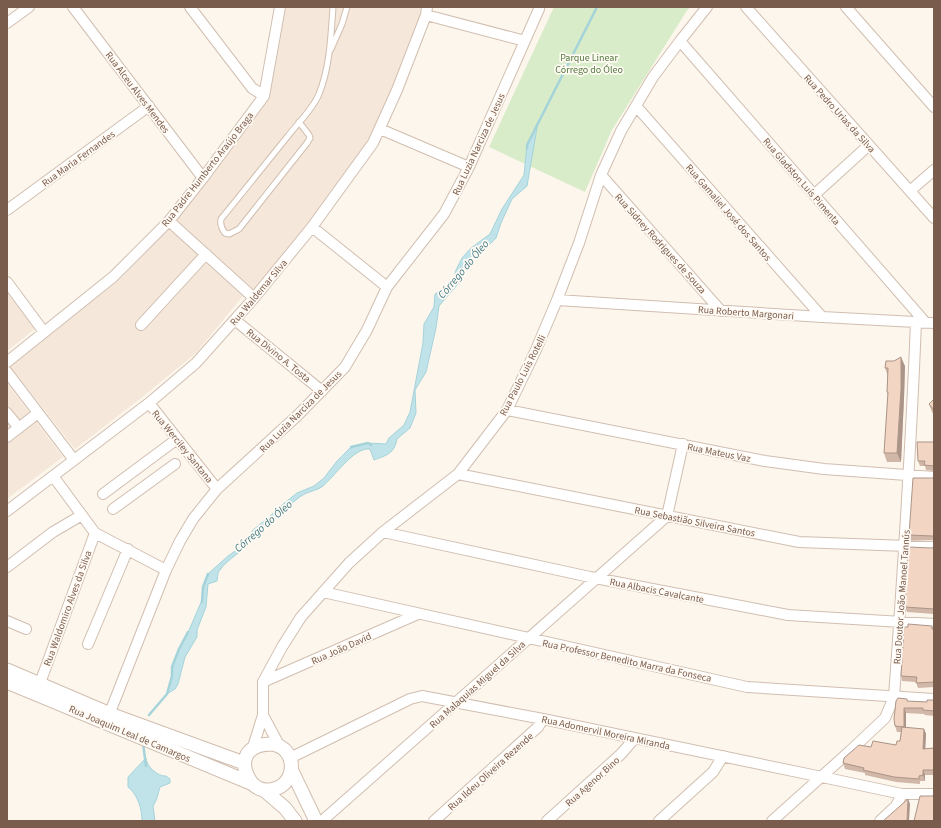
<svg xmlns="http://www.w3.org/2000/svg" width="941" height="828" viewBox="0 0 941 828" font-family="'Source Sans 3',sans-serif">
<rect width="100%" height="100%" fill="#fdf6ec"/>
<path fill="#f5e8da" d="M280 7H427L380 129 254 298 169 221 264 96Z
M170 228 243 296 196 353 140 399 75 449 9 365 118 281Z
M7 291 35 329 7 351Z
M7 383 63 457 7 499Z"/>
<path fill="#d8ecc9" d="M554 7H690L686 12 612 130 585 192 489 147Z"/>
<path fill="#bfe3e8" stroke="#a5d3da" d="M538 122 527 186 512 199 501 223 496 238 490 244 471 257 458 284 439 306 436 328 426 372 415 390 416 413 410 428 397 439C394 454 387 455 374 460L370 449C354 447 335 476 323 486 317 491 308 491 301 496 281 511 264 530 245 547 237 555 226 561 220 570 217 573 218 577 217 581L208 584 206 607 197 630V637L185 657 178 684 175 689 167 694 172 676V667L179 649 187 635 202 600 203 587 209 573 228 556 242 546 253 530 270 516 282 505 297 493 314 486 324 478 337 461 350 448 368 443 386 444 389 438 404 425 410 412 423 343 424 324 434 307 435 294 453 282 456 270 462 258 471 248 490 234 502 209 524 175 527 145Z
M146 758C146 766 158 777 166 776L170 779V783L160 787C158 794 157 800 153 806L155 821H142C142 809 138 795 128 787V777Z"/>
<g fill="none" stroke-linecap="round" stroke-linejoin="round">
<path stroke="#a5d3da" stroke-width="2.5" d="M527 148V145L597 7
M351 447 368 443 371 445
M202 602 203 587 208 574
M149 715 167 694 172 676V667L179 649 188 632
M143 743 146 766"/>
<defs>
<path id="service" d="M331 49 342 24 347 7
M299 122 309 135 310 138 307 143 239 229 229 234 225 233C221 228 220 224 221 219 244 191 266 163 288 136 298 123 313 109 319 94 330 67 331 35 333 7"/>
<path id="minor" d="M73 7 203 178
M190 7 252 88 264 96
M746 7 934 218
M846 7 934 107
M426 15 525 41
M7 23 29 7
M680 41 925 322
M636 106 822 317
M380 129 469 167
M601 175 721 311
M910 191 934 170
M814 195 869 145
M7 210 149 106
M169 221 254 298
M312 227 387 287
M7 282 44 332
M557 300 822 317 934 323
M235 320 322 391
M141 325 206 254
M7 362 113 277 169 221 203 178 264 96 280 7
M7 372 74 460
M149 403 217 489
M507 410 765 461 824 469 934 477
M7 413 19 428
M7 437 38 413
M458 474 799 542 934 547
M53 476 95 533 166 570
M103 494 177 439
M113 509 175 464
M7 511 149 403 196 363 254 298 312 227 373 143 397 90 426 15 427 7
M383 532 590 577 788 615 934 624
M7 567 53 532 82 515
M323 592 747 687 934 699
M7 621 26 629
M88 644 128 549
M263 682 418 614
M40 683 95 533
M263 715 279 745
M107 720 166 570 180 541 193 519 217 489 297 416 345 367 367 330 387 287 444 214 469 167 539 9
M253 747 263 715V682L282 647 301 617 349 563 383 532 458 474 507 410 535 352 557 300 579 243 601 175 621 131 653 77 680 41 707 7
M290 758 410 699 422 696 543 719 822 777 902 794H934
M322 821 667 516 683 444
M434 821 538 727 543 719
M547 821 621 754 635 738
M659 821 713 772 723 756
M772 821 850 751 885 718 894 697C903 572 911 447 916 322
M880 821 896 806 902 794"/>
<path id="tertiary" d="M7 670 110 714 244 763
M7 682 253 784
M272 744C300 748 297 790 267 790 261 790 255 787 251 782 237 760 247 744 272 744Z
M292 771 316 821
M264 790 285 808 295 821"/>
</defs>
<use href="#service" stroke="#d1beb0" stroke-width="7"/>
<use href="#minor" stroke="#d1beb0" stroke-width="12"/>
<use href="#tertiary" stroke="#d1beb0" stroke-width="15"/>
<use href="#service" stroke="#fff" stroke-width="5"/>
<use href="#minor" stroke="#fff" stroke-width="10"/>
<use href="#tertiary" stroke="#fff" stroke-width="13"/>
</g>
<path fill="#d1b7a8" d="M905 366 904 398 901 462H887L884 453 888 395 887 392 888 376 885 368Z
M934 399V415L932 412 929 404Z
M934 442V471L926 470 925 466H920L918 461Z
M932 478H934V540H911L909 535Z
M934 547V614L907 612 905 607 932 548Z
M932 626 933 629H934V687L918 688 916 682 902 681 901 676 908 627Z
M934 700V727V716L925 715 924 714 906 713V728L924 729 926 734 925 749 934 748V775H925V781H920V784L896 782 865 775V773L845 769 843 763 871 747 896 745 900 741 901 732H897L895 726 908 701 927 702Z"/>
<path fill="#aa9588" d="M901 357 905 366 904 398 901 462 897 453Z
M904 708 906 713V732L904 727Z
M924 729 926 734 925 754 923 749Z
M923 770 925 775V781L923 775Z
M908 799 910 804 909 821H907Z"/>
<path fill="#f3d5c3" stroke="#aa9588" d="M901 357V389L897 453H884L888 392H887L888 368H885L886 361H894Z
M934 399V410L929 404Z
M917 442H934V466L924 465 925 461H918Z
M913 478H934V536H932L909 535Z
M908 547 932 548 934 547V609L905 607Z
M908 624 932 626V629H934V682L916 683 917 677 901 676 904 627H908Z
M898 698 907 699V701L927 702V700H934V726V711L923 710V708H904V727L895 726 894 719 896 701Z
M902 727 924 729 923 749 934 748V770H923V775L919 776V779L894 777 863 770 864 768 843 763 844 758 859 745 871 747 873 741 896 745 897 741H900Z
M934 795V821H914L920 796H932Z
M908 799 907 821H883Z"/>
<g text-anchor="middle" stroke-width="3.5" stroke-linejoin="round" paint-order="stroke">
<g font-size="10" fill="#537a41" stroke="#fffaf3">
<text x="589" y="61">Parque Linear<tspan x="589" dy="12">Córrego do Óleo</tspan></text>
</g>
<g font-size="10" fill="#7a5c4d" stroke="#fffaf3">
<text transform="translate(138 92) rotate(53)" y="4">Rua Alceu Alves Mendes</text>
<text transform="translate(840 113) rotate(48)" y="4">Rua Pedro Urias da Silva</text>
<text transform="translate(478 144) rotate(-65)" y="4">Rua Luzia Narciza de Jesus</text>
<text transform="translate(78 158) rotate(-36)" y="4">Rua Maria Fernandes</text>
<text transform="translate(207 169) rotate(-52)" y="4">Rua Padre Humberto Araújo Braga</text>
<text transform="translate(802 181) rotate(49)" y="4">Rua Gladston Luís Pimenta</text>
<text transform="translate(729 212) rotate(49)" y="4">Rua Gamaliel José dos Santos</text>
<text transform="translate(661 243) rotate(48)" y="4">Rua Sidney Rodrigues de Souza</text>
<text transform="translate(258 292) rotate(-50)" y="4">Rua Waldemar Silva</text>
<text transform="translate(746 312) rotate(4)" y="4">Rua Roberto Margonari</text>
<text transform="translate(279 355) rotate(39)" y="4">Rua Divino A. Tosta</text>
<text transform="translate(522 375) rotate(-63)" y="4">Rua Paulo Luís Rotelli</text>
<text transform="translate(300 411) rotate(-45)" y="4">Rua Luzia Narciza de Jesus</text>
<text transform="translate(183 446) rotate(51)" y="4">Rua Werciley Santana</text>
<text transform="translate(719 452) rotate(11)" y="4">Rua Mateus Vaz</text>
<text transform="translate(695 521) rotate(11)" y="4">Rua Sebastião Silveira Santos</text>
<text transform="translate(657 590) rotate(11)" y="4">Rua Albacis Cavalcante</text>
<text transform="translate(901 597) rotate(-86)" y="4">Rua Doutor João Manoel Tannús</text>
<text transform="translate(67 608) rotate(-70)" y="4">Rua Waldomiro Alves da Silva</text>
<text transform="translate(341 648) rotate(-24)" y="4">Rua João David</text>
<text transform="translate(627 660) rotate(12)" y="4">Rua Professor Benedito Marra da Fonseca</text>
<text transform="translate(477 684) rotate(-42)" y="4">Rua Malaquias Miguel da Silva</text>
<text transform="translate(606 732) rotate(12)" y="4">Rua Adomervil Moreira Miranda</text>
<text transform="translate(130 733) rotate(23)" y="4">Rua Joaquim Leal de Camargos</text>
<text transform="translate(490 771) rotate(-42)" y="4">Rua Ildeu Oliveira Rezende</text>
<text transform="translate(592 781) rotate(-42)" y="4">Rua Agenor Bino</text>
</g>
<g font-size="11" font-style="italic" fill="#437c86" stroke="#fffaf3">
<text transform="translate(463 269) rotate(-50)" y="4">Córrego do Óleo</text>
<text transform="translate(263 526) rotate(-41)" y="4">Córrego do Óleo</text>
</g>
</g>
<rect width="941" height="828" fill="none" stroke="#7a5c4d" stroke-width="16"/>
</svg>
